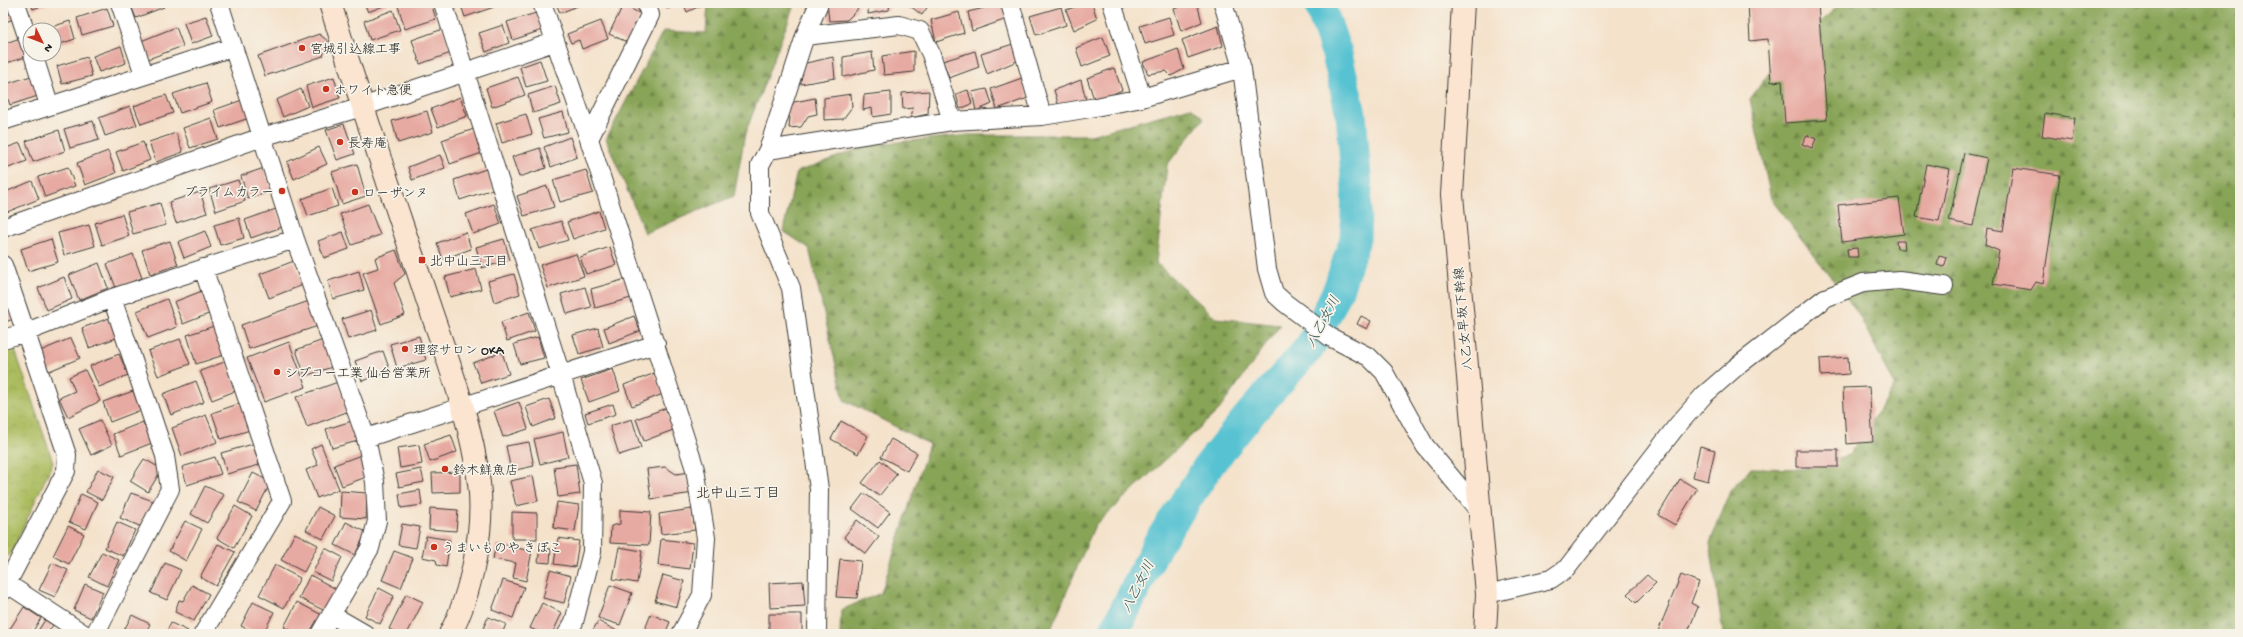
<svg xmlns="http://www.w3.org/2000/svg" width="2243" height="637" viewBox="0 0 2243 637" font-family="'Gochi Hand','Klee One',sans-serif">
<defs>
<pattern id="forest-firs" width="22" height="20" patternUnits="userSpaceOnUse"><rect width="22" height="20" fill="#88a456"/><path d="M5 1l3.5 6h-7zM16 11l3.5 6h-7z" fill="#6e8546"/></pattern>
<pattern id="park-crowns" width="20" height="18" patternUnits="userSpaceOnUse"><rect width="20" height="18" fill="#abbc5f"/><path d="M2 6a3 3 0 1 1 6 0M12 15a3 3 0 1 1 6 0" fill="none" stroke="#93a152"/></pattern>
</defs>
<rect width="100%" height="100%" fill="#f7f3e8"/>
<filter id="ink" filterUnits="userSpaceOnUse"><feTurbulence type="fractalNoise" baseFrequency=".025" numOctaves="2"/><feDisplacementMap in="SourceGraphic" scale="8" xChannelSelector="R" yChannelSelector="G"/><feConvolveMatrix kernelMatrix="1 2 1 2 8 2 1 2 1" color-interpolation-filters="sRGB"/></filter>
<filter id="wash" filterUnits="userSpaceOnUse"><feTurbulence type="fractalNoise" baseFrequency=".012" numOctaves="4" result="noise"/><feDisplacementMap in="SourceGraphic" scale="16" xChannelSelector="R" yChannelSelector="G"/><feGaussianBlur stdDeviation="0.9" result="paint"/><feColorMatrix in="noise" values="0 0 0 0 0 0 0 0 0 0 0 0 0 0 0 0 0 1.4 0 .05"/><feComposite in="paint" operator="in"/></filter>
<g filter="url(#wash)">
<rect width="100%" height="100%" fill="#f4e2cb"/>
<path fill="url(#forest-firs)" stroke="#526039" d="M708 3H795L745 134 734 196 645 233 606 139 663 31 706 33Z
M1842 3H2240V634H1723L1710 543 1730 491 1751 468 1803 469 1849 455 1895 385 1856 310 1771 199 1750 99 1783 54Z
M1191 107 1204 118 1167 165 1156 263 1216 318 1280 325 1219 410 1095 525 1049 634H840L841 610 881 593 929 444 844 400 809 248 783 231 797 172 869 145 969 135H1091Z"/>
<path fill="url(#park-crowns)" stroke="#646c3e" d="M3 341 14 347 53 462 11 554 3 558Z"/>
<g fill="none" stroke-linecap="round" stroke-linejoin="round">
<path stroke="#57c2d2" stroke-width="31" d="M1113 634 1157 545 1209 465 1251 413 1310 347 1338 290 1355 239 1357 189 1351 114 1337 54 1319 3"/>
</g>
<g id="blocks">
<path fill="#e7aaa2" d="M3 3H10L16 18 3 23Z
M31 3H50L33 9Z
M130 3H163L164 7 136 18Z
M364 3H391L368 12Z
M408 3H431L436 19 405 29 398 6Z
M460 3H493L494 7 465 17Z
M556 3H585L560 13Z
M664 3H681L667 9Z
M683 3H701L702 5 687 12Z
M827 3H859L857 10 847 20 829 21Z
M869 3H890L889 10 868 14Z
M906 3H930L922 15Z
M1004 3 1007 19 972 31 968 12Z
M1087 3H1092L1097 19 1074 30 1066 10Z
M1191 3H1197L1202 22 1181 31 1174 9Z
M1748 3H1818L1827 120 1785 123 1782 81 1771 82 1768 39 1750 41Z
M623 5 641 14 627 42 609 34Z
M1061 7 1066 25 1036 35 1030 16Z
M107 8 113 26 82 35 77 18Z
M393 10 400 30 370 40 364 21Z
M959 12 964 33 936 42 931 20Z
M536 13 542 30 513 40 507 22Z
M206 16 213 36 191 44 184 23Z
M1169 17 1174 35 1145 44 1140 26Z
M70 21 75 39 54 46V30H42Z
M601 21 608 39 582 49 579 40 571 43 567 34Z
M503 25 509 43 486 52 479 33Z
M1218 26 1223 46 1188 58 1182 40Z
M176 27 183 46 148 59 141 41Z
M443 29 451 53 420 64 412 40Z
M319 34 328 41 323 56 265 76 258 56Z
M1103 37 1110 56 1082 67 1076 48Z
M20 38 26 57 3 64V44Z
M1013 44 1017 61 987 74 981 54Z
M121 46 126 63 99 72 93 56Z
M1178 49 1184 69 1171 76 1166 71 1148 74 1143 62Z
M914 51V72L884 75 882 56Z
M975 51 979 67 949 78 943 61Z
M872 52 874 70 843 77V57Z
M87 57 92 76 62 84 57 66Z
M833 57 835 78 801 84 802 64Z
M540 60 547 81 526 87 520 67Z
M1114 68 1122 90 1095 102 1087 78Z
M34 75 41 95 10 105 3 85Z
M334 77 340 98 312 107 306 86Z
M518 77 525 95 492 107 486 88Z
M1022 78 1028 98 997 109 991 89Z
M1081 80 1086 100 1059 107 1054 90Z
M206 83 212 102 180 113 173 94Z
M555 86 561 104 533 113 528 95Z
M301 89 308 106 283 117 276 100Z
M987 89 992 104 976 111 972 92Z
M968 90 972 104 960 109 956 94Z
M929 91 928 114 911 118 913 108 903 109 902 93Z
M891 92V114L873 117 872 108 863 110 864 95Z
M851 94 852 107 843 119 824 120V98Z
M166 95 173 113 141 124 134 106Z
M460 97 467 116 438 127 431 109Z
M815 98 817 114 808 116 801 127 789 128 790 117 786 113 784 104Z
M245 99 252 117 220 128 214 110Z
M130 106 137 125 105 136 99 118Z
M427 111 433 132 398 143 392 121Z
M563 112 568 132 544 138 538 119Z
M2045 113 2075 118 2072 141 2042 136Z
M526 114 532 134 502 143 496 123Z
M211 118 218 139 190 148 183 128Z
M93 121 99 140 70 148 64 129Z
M344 124 355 154 337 160 326 130Z
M474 129 482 153 450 164 442 140Z
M59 130 65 151 33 162 26 141Z
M176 133 183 152 156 162 149 142Z
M1807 135 1816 139 1812 148 1802 144Z
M570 137 577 157 551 167 544 147Z
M143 142 150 160 123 171 116 152Z
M20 143 27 161 3 170V149Z
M319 147 327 164 294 179 287 162Z
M540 148 546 168 519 177 512 157Z
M108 151 116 173 85 185 77 163Z
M1964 153 1987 158 1973 226 1949 221Z
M440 155 445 168 412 180 408 167Z
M357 164 366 196 342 204 332 172Z
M1926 164 1950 169 1939 221 1916 217Z
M68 167 75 186 45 197 38 177Z
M264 168 272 191 248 199 241 176Z
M2013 168 2060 175 2043 284 2036 282 2031 290 1993 284 1999 251 1985 245 1987 228 2003 231Z
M486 169 493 189 460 200 454 180Z
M586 170 593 193 560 202 553 180Z
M238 180 245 201 216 211 209 189Z
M32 181 39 199 7 212 3 202V193Z
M547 186 554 207 524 216 517 196Z
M332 188 338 206 308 216 302 199Z
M200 192 207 213 176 223 169 202Z
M1899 198 1904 234 1842 242 1838 205Z
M160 203 166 225 133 234 127 212Z
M368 204 380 235 352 245 340 214Z
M494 204 501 224 473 234 466 214Z
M276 209 282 227 251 238 245 220Z
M599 211 604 228 573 239 567 222Z
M122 214 129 236 102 245 95 223Z
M239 218 244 238 220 245 214 225Z
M561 221 568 240 539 249 532 230Z
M89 225 95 246 64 255 58 233Z
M205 231 211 247 184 258 178 242Z
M343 232 349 249 324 258 318 241Z
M466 232 471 249 443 259 437 243Z
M51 239 58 262 28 271 21 249Z
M504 239 510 260 482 268 476 247Z
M170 241 178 265 150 274 142 250Z
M1896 241H1904L1905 249H1897Z
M610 247 616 265 586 274 580 257Z
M1857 248 1858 257H1848L1847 249Z
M396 250 405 274 394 283 405 315 381 324 363 273 378 268 375 258Z
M133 254 142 278 116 288 107 264Z
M576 254 584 276 548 288 540 265Z
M1939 256 1947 258 1944 267 1937 265Z
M294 261 303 285 269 298 260 274Z
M99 263 108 288 79 300 69 275Z
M476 269 481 289 450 297 445 277Z
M359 271 364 290 333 299 328 281Z
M514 274 520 294 494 302 488 281Z
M64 277 72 299 47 310 38 288Z
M626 279 631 298 595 308 591 289Z
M585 287 591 307 567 314 561 294Z
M202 291 211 313 183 324 174 302Z
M5 296 13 319 3 323V297Z
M167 299 177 327 148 338 137 311Z
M309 301 318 326 249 349 241 325Z
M371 310 377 330 348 339 342 319Z
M529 312 535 331 507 341 501 322Z
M634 316 640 331 609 343 604 328Z
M1361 316 1371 321 1367 329 1357 324Z
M112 317 119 337 89 348 82 328Z
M214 326 224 355 196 364 187 335Z
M598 328 603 347 579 354 573 335Z
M419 336 426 360 397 368 390 344Z
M538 337 544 358 520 364 514 344Z
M71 338 80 358 47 372 38 352Z
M180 339 190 364 158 376 148 351Z
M323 340 332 367 305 376 296 350Z
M289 342 306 387 264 402 247 358Z
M383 351 390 371 362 381 355 361Z
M502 352 509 374 481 383 473 363Z
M119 354 128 375 99 387 90 366Z
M1848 357 1849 374 1821 376 1820 359Z
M227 361 238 390 212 400 200 371Z
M613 369 620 391 589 402 581 380Z
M85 370 100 401 68 417 59 398 75 391 69 377Z
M655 373 663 394 632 406 624 385Z
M196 381 204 402 171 415 163 394Z
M338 382 349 411 307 427 296 397Z
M1869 387 1873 442 1846 444 1843 388Z
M133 391 141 410 110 422 103 402Z
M549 399 556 418 533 427 526 407Z
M519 402 528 429 503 437 494 411Z
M241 403 250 430 221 439 212 413Z
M613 404 616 414 588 423 585 413Z
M666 408 673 430 644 441 636 419Z
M206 415 217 442 182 456 172 428Z
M632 419 641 448 619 455 610 426Z
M100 420 112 445 91 455 79 429Z
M352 421 358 441 332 448 326 429Z
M841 421 868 436 858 454 831 439Z
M143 422 152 443 121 455 113 434Z
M563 432 568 457 540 464 534 439Z
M451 435 457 452 430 462 424 444Z
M891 439 917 453 907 471 881 457Z
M529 442 534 466 511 471 506 446Z
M253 444 259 465 227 474 221 453Z
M321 444 339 489 317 498 306 470 318 465 311 449Z
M419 445 422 464 400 468 397 448Z
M1700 446 1715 450 1708 481 1693 477Z
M1796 450H1838V467H1796Z
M361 455 369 476 342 486 334 465Z
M215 457 221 474 187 485 182 467Z
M144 459 162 469 148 492 130 481Z
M880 460 897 474 879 496 862 483Z
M576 464 580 494 558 497 554 467Z
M665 467 676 474 691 472 694 493 651 499 647 469Z
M98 469 114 477 102 500 86 492Z
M421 469 424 482 399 487 396 474Z
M460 472V492L433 493 432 473Z
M253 473 271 482 256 511 238 502Z
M533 476 538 501 516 506 510 481Z
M1680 479 1697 489 1675 525 1658 515Z
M205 486 224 495 207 523 191 514Z
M420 490 422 505 401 508 399 494Z
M341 491 367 493 366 519 340 517Z
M131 493 153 501 142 527 120 518Z
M864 493 890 512 878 528 852 509Z
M81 494 98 502 86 529 69 522Z
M557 502 579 505 575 531 553 528Z
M235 506 252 516 234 548 217 538Z
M318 507 335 516 323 539 306 530Z
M430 508 458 510 456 531 429 529Z
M692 509 695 530 661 534 659 514Z
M620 510 651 512 649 545 610 543 611 526 620 524Z
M512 512 537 513V539H512Z
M857 520 879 537 866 554 844 537Z
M185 521 202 529 186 561 169 551Z
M117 522 135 530 123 556 105 548Z
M346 522 366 532 355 555 335 545Z
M402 524 420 527 416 548 398 545Z
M68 526 84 534 69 564 53 556Z
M295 533 318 545 304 572 281 560Z
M426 536 450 540 446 567 437 565 436 560 422 557Z
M558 538 579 541 575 567 554 564Z
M661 539 693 543 690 569 658 565Z
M218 544 235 552 216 586 200 577Z
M496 544 532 551 526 581 513 578 516 563 493 559Z
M619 547 642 551 637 583 613 579Z
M325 548 342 557 331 581 313 572Z
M540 548 551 549 550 563 538 562Z
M394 551 413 558 401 588 382 580Z
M102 552 119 560 107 586 89 577Z
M840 559 861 561 857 598 836 597Z
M52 563 68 570 55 597 39 590Z
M165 563 181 570 167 600 151 593Z
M275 565 300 578 284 608 259 595Z
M550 570 571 576 564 603 543 598Z
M310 575 336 589 325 611 299 598Z
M663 575 684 581 677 607 655 601Z
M1647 575 1656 583 1636 603 1627 594Z
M1681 575 1699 582 1691 603 1698 607 1687 634H1657Z
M503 580 524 587 513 618 492 610Z
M803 581 805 606 770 608 769 583Z
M85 584 103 592 91 618 74 610Z
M192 585 209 594 194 621 175 612 179 600 183 601Z
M610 585 632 593 620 625 598 618Z
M379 588 394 596 380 624 365 616Z
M406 594 423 602 407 634H399L389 629Z
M253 602 274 612 263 634H257L241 626Z
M297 602 322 615 313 634H298L284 627Z
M542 603 562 613 552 634H543L530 628Z
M24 607 41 618 31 634H12L8 632Z
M651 614 670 622 665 634H643Z
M769 614H802V634H769Z
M132 615 150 624 145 634H122Z
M488 617 506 624 502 634H481Z
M45 620 53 625 47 634H36Z
M598 621 617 631 616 634H591Z
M171 623 188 631 186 634H165Z"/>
</g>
</g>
<g filter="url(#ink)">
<use href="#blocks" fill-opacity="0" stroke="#3c3a36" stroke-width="1"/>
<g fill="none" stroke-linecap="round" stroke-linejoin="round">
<defs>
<path id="street" d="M16 3 30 45
M120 3 144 74
M219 3 295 239 366 438 375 482 377 521 370 548 320 634
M443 3 561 375 593 483 592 552 574 622 567 634
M542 3 589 139 695 469 706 538 702 595 681 634
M1010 3 1042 116
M1112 3 1142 98
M1223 3 1242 68 1267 269 1274 293 1285 303 1330 337 1369 357 1384 372 1425 446 1480 512
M805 36 899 25 920 31 931 54 952 121
M33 54 49 105
M3 121 233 47
M589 139 650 15 646 3
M768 150 952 121 1042 116 1090 108 1142 98 1242 68
M3 228 262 137 362 107 554 42
M3 265 67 455 66 471 3 591
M203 268 282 501 203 634
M3 339 24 333 112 298 295 239
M366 438 656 344
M3 581 84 634
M1487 594 1551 579 1567 568 1676 427 1704 395 1735 368 1825 298 1863 283 1899 280 1944 286
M332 615 365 634
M95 634 170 489 165 456 112 298
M817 634 819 489 791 288 760 213V165L768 150 805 36 819 3"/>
<path id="secondary" d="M330 3C360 102 394 200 427 299 447 359 471 419 479 483 485 528 471 595 450 634
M1463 3 1452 195 1487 594 1485 634"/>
</defs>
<use href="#street" stroke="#3c3a36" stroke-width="20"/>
<use href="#secondary" stroke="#3c3a36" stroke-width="24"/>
<use href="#street" stroke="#fff" stroke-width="18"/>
<use href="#secondary" stroke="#fce5d0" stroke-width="22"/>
</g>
</g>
<g fill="#c8321e" stroke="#f7f3e8" stroke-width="1.5">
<circle cx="302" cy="48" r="4"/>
<circle cx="326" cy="89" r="4"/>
<circle cx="340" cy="142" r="4"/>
<circle cx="282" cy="191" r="4"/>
<circle cx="355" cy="192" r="4"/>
<rect x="418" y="256" width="8" height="8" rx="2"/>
<circle cx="405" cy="349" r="4"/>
<circle cx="277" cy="372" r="4"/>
<circle cx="445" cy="469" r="4"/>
<circle cx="434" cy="547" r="4"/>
</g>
<g text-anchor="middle" stroke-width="3.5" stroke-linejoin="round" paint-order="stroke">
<g font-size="13" fill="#1c1c1c" stroke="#f7f3e8" text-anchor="start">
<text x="310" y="53">宮城引込線工事</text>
<text x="334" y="94">ホワイト急便</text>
<text x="348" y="147">長寿庵</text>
<text x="274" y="196" text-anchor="end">プライムカラー</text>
<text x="363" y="197">ローザンヌ</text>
<text x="430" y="265">北中山三丁目</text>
<text x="413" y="354">理容サロン OKA</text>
<text x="285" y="377">シプコー工業 仙台営業所</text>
<text x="453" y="474">鈴木鮮魚店</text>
<text x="442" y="552">うまいものや きぼこ</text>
</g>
<g font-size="13" fill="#1c1c1c" stroke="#f7f3e8">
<text transform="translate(1462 319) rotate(-95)" y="5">八乙女早坂下幹線</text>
</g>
<g font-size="14" font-style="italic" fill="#31565c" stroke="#f7f3e8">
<text transform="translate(1322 321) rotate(-62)" y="5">八乙女川</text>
<text transform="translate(1137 586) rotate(-63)" y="5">八乙女川</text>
</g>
<g font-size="14" fill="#1c1c1c" stroke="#f7f3e8">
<text x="738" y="497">北中山三丁目</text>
</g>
</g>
<rect width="2243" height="637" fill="none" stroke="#f7f3e8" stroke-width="16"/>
<g transform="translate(42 42) rotate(133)"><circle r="19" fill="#f7f3e8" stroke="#9f9d96"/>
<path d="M0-3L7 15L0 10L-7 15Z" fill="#c8321e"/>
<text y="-6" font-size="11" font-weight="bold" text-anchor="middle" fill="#1c1c1c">N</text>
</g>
</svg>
